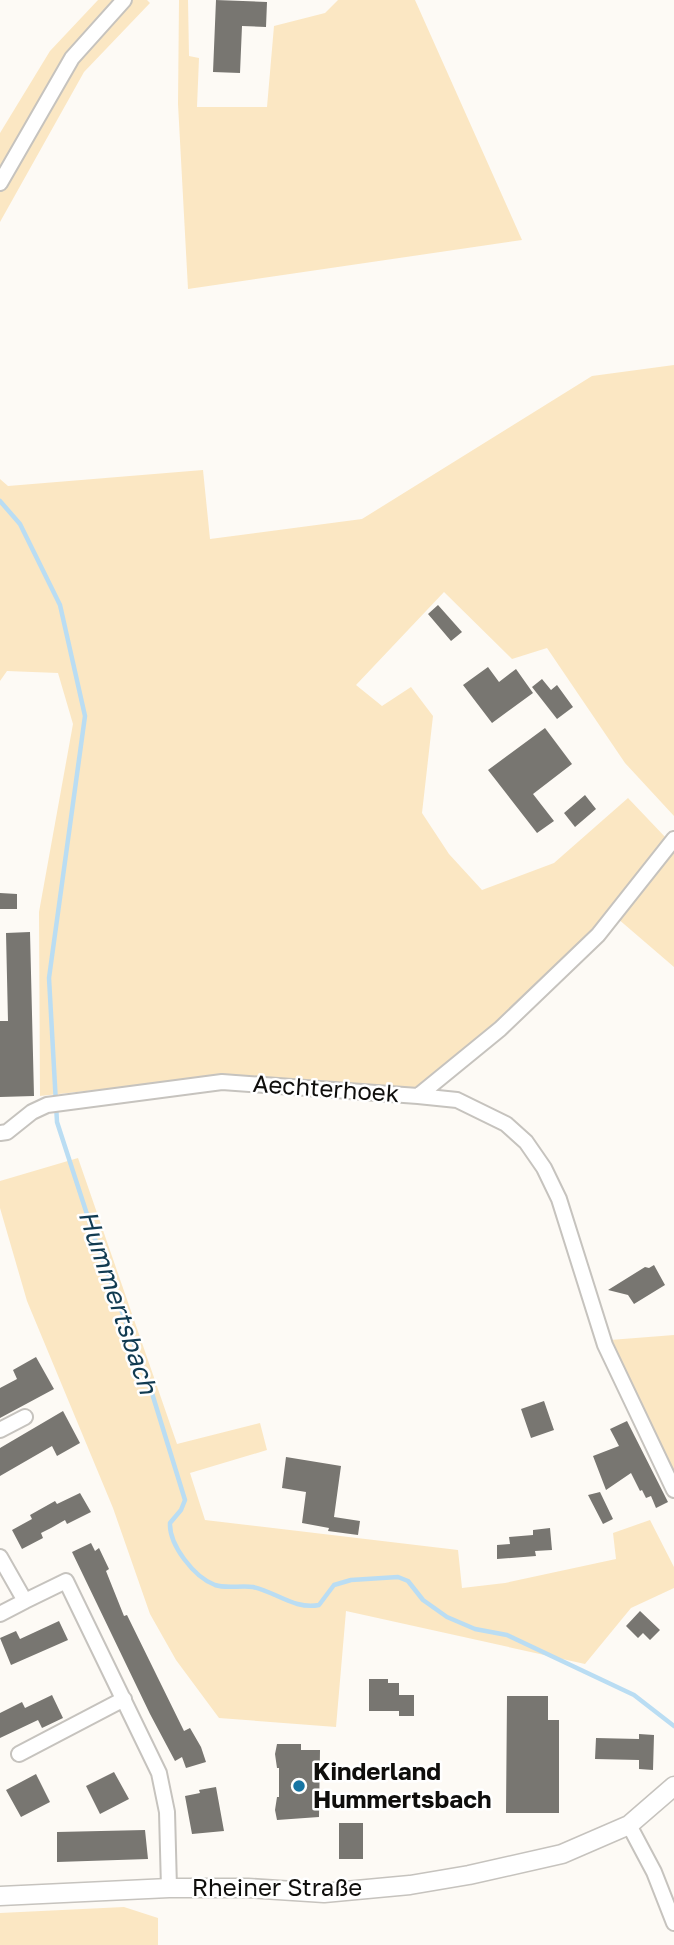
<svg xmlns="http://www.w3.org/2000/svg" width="674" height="1945" viewBox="0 0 674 1945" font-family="'Golos Text',sans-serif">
<rect width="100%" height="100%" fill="#fdfaf5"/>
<path fill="#fbe7c3" d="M98 0H147L150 3 84 72 0 222V133L50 51Z
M179 0H188L189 56 199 58 197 107H267L274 26 325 13 338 0H415L522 240 188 289 178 104Z
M674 365V816L625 763 547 648 512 659 444 592 356 685 382 706 411 687 433 716 422 813 449 854 482 890 554 863 628 798 667 839 591 932 493 1028 414 1090 225 1076 40 1096 39 912 73 724 58 673 7 671 0 681V479L8 486 203 470 210 539 362 519 592 376Z
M674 849V967L617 918Z
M78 1158 177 1444 260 1423 267 1450 190 1473 205 1520 458 1550 462 1588 505 1583 616 1559 613 1533 650 1520 674 1567V1588L631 1608 585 1664 346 1611 336 1727 219 1718 176 1660 150 1614 113 1508 27 1301 0 1208V1181Z
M674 1335V1473L610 1340Z
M124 1907 158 1918V1945H0V1913Z"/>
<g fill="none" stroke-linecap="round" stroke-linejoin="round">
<path stroke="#baddf3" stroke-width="4.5" d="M0 501 20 524 60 605 85 716 49 978 57 1122 96 1242 151 1390 185 1500 181 1510 170 1523C169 1545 194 1577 215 1585 227 1589 241 1585 253 1587 276 1592 295 1610 319 1605L334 1585 351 1580 398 1577 408 1581 423 1600 447 1617 475 1629 507 1635 634 1695 674 1726"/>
</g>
<path fill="#787671" d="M216 0 267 2 266 27 242 26 240 73 213 72Z
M438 605 462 632 451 641 428 614Z
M488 667 499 682 516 669 533 693 492 723 463 685Z
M542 679 551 690 557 685 573 707 557 719 532 687Z
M545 728 572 764 533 794 554 821 537 833 488 770Z
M585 795 596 809 575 827 564 813Z
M0 893 17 894V909H0Z
M30 932 34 1096 0 1097V1021H8L6 933Z
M654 1265 665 1285 634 1304 628 1295 608 1290 645 1267 649 1268Z
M36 1357 54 1389 0 1418V1388L17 1379 13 1370Z
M544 1401 554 1430 531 1438 521 1409Z
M63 1411 80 1443 57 1456 52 1446 0 1476V1448Z
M627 1421 668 1502 656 1508 651 1496 646 1498 642 1490 640 1491 631 1473 606 1490 593 1456 619 1446 610 1429Z
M286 1457 341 1466 334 1517 360 1521 358 1535 328 1531 329 1528 302 1523 306 1492 282 1488Z
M600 1492 613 1519 603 1524 588 1495Z
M80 1493 91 1512 67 1524 65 1520 51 1528 41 1533 43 1538 22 1549 12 1530 32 1519 30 1515 55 1501 57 1504Z
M550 1528 552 1550 535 1551 536 1556 497 1559V1545L510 1544 509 1537 533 1535V1530Z
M91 1543 95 1551 99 1548 109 1569 106 1571 124 1616 127 1615 184 1731 190 1728 201 1747 206 1762 186 1768 182 1757 175 1761 150 1714 72 1552Z
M640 1611 660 1630 650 1640 643 1633 638 1638 626 1626Z
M59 1621 68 1640 11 1665 0 1638 16 1631 20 1639Z
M369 1679H388V1683H399V1695H414V1716H399V1711H369Z
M52 1695 63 1718 42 1728 38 1720 0 1738V1713L22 1702 25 1708Z
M507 1696H548V1720H559V1813H506Z
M639 1734 654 1735 653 1770 639 1769V1760L595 1759 596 1738 639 1739Z
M277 1744H301V1750H320L319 1817 277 1820 275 1810 277 1797H279V1768H277L275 1754Z
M114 1772 129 1799 100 1814 86 1786Z
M36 1774 50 1802 21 1817 6 1790Z
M216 1787 224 1831 192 1834 185 1796 200 1793 199 1790Z
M339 1823H363V1859H339Z
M145 1830 148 1859 57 1862V1832Z"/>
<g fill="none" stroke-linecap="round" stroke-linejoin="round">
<defs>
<path id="minor" d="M0 183 72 58 124 0
M418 1096 457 1100 506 1124 526 1142 544 1168 559 1199 605 1345 674 1490
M0 1133 7 1132 32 1112 47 1105 222 1082 418 1096 500 1029 598 935 674 839
M0 1430 25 1417
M0 1557 25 1601 66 1581 159 1773 167 1812 169 1888
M0 1614 25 1601
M19 1754 124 1699
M629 1825 654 1872 674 1923"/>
<path id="tertiary" d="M0 1896 169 1888H248L324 1893 410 1885 469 1875 562 1854 629 1825 674 1786"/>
</defs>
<use href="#minor" stroke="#c6c3be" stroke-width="18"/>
<use href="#tertiary" stroke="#c6c3be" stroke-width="21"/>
<use href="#minor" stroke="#fff" stroke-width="14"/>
<use href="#tertiary" stroke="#fff" stroke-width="18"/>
</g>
<circle fill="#1775a3" stroke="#fff" stroke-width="2.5" cx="299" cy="1786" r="7"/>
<g text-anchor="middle" stroke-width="5" stroke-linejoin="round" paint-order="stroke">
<g font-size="24" fill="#0f0e0c" stroke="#fff">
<text transform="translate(326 1089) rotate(4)" y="8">Aechterhoek</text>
<text x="277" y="1896">Rheiner Straße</text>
</g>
<g font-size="24" font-weight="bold" fill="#0f0e0c" stroke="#fff" text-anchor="start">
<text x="313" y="1780">Kinderland<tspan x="313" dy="28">Hummertsbach</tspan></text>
</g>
<g font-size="26" font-style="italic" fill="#113b51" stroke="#fff">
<text transform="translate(118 1302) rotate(71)" y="9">Hummertsbach</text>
</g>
</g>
</svg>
